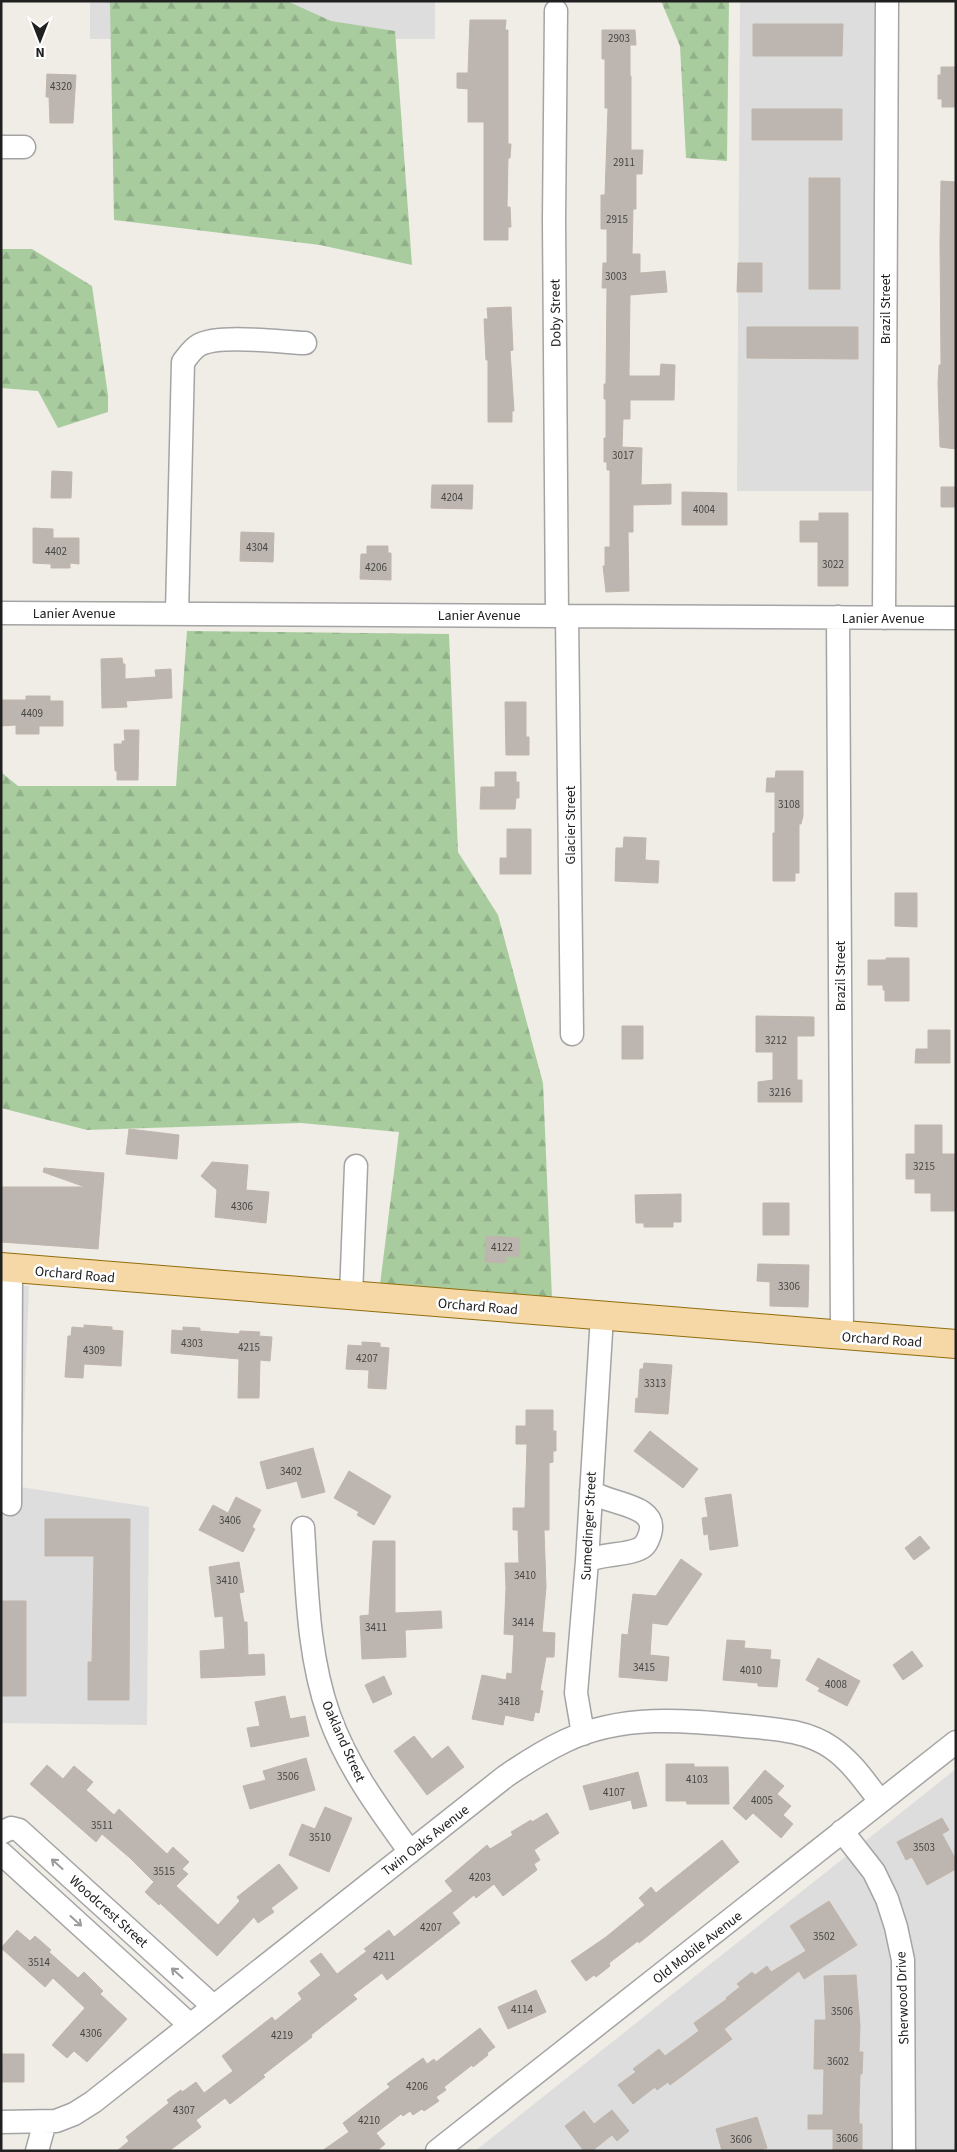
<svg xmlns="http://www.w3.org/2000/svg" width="957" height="2152" viewBox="0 0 957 2152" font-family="'Source Sans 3',sans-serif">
<defs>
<pattern id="forest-firs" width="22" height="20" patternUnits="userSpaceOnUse" patternTransform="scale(1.25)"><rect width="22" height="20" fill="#a9cc9f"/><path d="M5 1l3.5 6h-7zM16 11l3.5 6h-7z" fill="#91af89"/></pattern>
</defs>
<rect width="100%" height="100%" fill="#f0ede7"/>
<path fill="#dedddd" d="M90 1H435V39H90Z
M740 1H877L874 491H737Z
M1 1283 29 1286 21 1487 149 1507 147 1725 1 1723Z
M956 1769V2151H475Z"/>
<path fill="url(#forest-firs)" d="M102 1H287L331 21 395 31 412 265 320 245 114 220 110 3Z
M661 1H729L727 161 686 158 680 46Z
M1 249H32L92 286 108 395V412L58 428 38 391 1 388Z
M187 631 449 634 458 852 498 915 543 1083 552 1298 380 1285 399 1132 301 1123 87 1130 1 1108V772L18 786H176Z"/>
<path fill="#bdb6b0" stroke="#c0b5aa" d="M470 20H506L505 30H508V144H511L510 158H508L507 207H510L511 227H508V240H484V122H468V89L457 88V73H468Z
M753 24H843L842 56H753Z
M602 30H635L636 45H630V76H631V150H643L642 174H636V209H633L632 254H640V273L665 271 667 292 630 295 629 376H660L661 364 675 365 674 400H630V419H623L622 447 642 448 641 485 671 484V504L633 505V532H628L629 591 606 592 603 566H605V547H610V470H607V462H604V438H606V399H604V384H606L607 288H602L603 263H607V229H601V195H605L608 108H605V59H602Z
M941 67H956V107H942V99H938V75H941Z
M47 74 76 75 73 123H50L49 97H46Z
M752 109H842V140H752Z
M809 178H840V289H809Z
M941 181 956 182V449L940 447 938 383 939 365H941L940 242Z
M738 263H762V292H737Z
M511 307 513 350 510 351 514 411H512V422H488V360H486L484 319H488L487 308Z
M747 327H858V359L747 358Z
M52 471 72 472 71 498H51Z
M432 485H473L472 509 431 508Z
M941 487H956V507H941Z
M682 492 727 493V525H682Z
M819 513H848V586H818V542H800V521H819Z
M33 528 53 529V538H79V564L70 563V568H51V564L33 563Z
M241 532 274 533 273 562 240 561Z
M367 546H388V553H391V580L360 579 361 554H367Z
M122 658 123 664H125V679L156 677 155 670 171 669 172 698 126 701 127 707 102 708 101 659Z
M26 696H50V701H63V726H39V734H16V725L1 726V700H26Z
M505 702H526V737H529V755H506Z
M124 730H139L138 780H117V771H115L114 744H122V741H125Z
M776 771H803V816L801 824H799V873H795V881H773V833H775V792H766L767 778H775Z
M495 772H516V782H519V798H516L515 809H480L481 787H495Z
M507 829H531V874H500V858H507Z
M624 837 646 838 645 860 659 861 658 883 615 881 616 848H623Z
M895 893H917V927L895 926Z
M886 958H909V1001H885V990H883V985H868V960H886Z
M756 1016 814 1017V1036H797V1080H802V1102H758V1082L773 1080V1052H756Z
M622 1026H643V1059H622Z
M928 1030H950V1063H915L916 1049H928Z
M915 1125H942V1154H956V1211H931V1193H915V1179H906V1154H915Z
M129 1129 179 1135 177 1159 126 1154Z
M212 1162 248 1165 246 1190 269 1192 266 1223 215 1217 217 1190 201 1176Z
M44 1168 104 1173 98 1249 1 1242V1187H85L43 1172Z
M681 1194V1222H673V1227H644V1223H636L635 1195Z
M763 1203H789V1235H763Z
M486 1236 520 1238 519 1257 506 1256V1263L485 1262Z
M758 1264 809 1265 808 1307 770 1306V1282L757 1281Z
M84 1325 112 1327V1330L123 1331 121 1366 84 1364 83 1378 65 1377 68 1336H71L72 1327 84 1328Z
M183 1327 200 1328V1331L239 1334 240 1331 260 1332 259 1336 272 1337 270 1361 260 1360 259 1398H238L239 1359 171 1353 172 1330 183 1331Z
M362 1342 380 1343V1347L389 1348 386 1389 368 1388 369 1370 346 1369 348 1345 362 1346Z
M644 1363 672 1365 668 1414 635 1412 636 1398 638 1399 640 1369H643Z
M526 1410H553V1431H556V1451H553V1462L549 1463V1530H544L546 1587 542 1632 555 1633 554 1657H546L540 1690 543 1691 539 1713 535 1712 533 1721 505 1715 503 1725 472 1719 482 1675 506 1680 507 1673 512 1674 514 1635 504 1634 506 1588 505 1563H519L518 1530H513V1508H525L527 1444H516V1426H526Z
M650 1431 698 1469 683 1488 634 1451Z
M313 1448 325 1492 302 1498 297 1481 267 1489 260 1462Z
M349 1471 391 1496 374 1525 357 1515 359 1512 334 1498Z
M731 1494 738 1546 710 1550 708 1534 704 1535 702 1518 708 1517 705 1498Z
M236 1497 261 1510 252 1527 255 1529 243 1552 199 1530 213 1505 228 1513Z
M45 1519H130L129 1700H88V1662H92L94 1556H45Z
M920 1536 930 1548 914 1560 905 1548Z
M373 1541H395V1613L441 1611 442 1628 405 1630 406 1657 362 1659 360 1616 369 1615Z
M681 1559 702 1574 667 1625 652 1623 650 1655 669 1657 667 1681 619 1677 622 1634 628 1635 633 1594 656 1596Z
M239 1562 244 1592 239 1593 244 1622H247L248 1655 264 1654 265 1675 201 1678 200 1651 225 1649 223 1616 215 1617 209 1567Z
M1 1601H26V1696H1Z
M727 1640 745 1641 744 1648 771 1650 770 1659 780 1660 777 1687 758 1686V1683L723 1680Z
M912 1651 923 1666 903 1680 893 1665Z
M818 1658 860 1681 847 1706 818 1691 820 1688 806 1680Z
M384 1676 392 1694 373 1703 365 1685Z
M285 1696 290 1719 305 1716 309 1736 251 1747 247 1728 260 1726 255 1702Z
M414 1736 432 1759 448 1746 464 1767 427 1795 394 1751Z
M306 1758 315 1790 250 1809 243 1786 266 1780 263 1771Z
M666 1764H694V1767H728L729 1804H687L686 1801H666Z
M47 1765 63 1779 74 1766 93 1782 86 1790 114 1815 119 1809 167 1854 173 1847 189 1862 182 1869 188 1874 176 1886 218 1925 240 1901 237 1897 279 1864 298 1888 271 1908 274 1912 258 1923 254 1917 217 1956 160 1903 159 1905 145 1892 154 1882 130 1858 102 1834 96 1842 30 1784Z
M765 1770 784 1786 777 1794 791 1806 783 1815 793 1824 781 1838 753 1813 746 1820 733 1808Z
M638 1772 647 1806 633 1809 631 1800 590 1810 583 1786Z
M325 1807 352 1818 329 1872 289 1855 302 1824 315 1829Z
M547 1813 559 1833 534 1850 540 1860 534 1864 537 1870 503 1896 494 1884 476 1898 474 1895 452 1913 460 1923 387 1980 382 1973 353 1995 357 1999 311 2035 312 2037 263 2075 265 2077 230 2104 225 2098 196 2120 201 2127 169 2151H117L129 2141 126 2137 169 2103 167 2100 181 2090 182 2092 196 2082 204 2093 233 2071 222 2056 272 2017 275 2021 302 1999 298 1993 321 1975 310 1961 321 1953 337 1974 367 1951 364 1949 389 1930 394 1937 453 1891 445 1881 487 1845 490 1849 513 1835 511 1832 531 1820 532 1822Z
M942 1818 949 1830 942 1834 956 1860V1869L927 1885 912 1857 906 1860 897 1842Z
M722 1840 739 1862 639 1943 638 1941 609 1963 610 1966 596 1977 594 1975 586 1981 571 1961 606 1937 645 1905 639 1898 651 1887 656 1893Z
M829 1901 857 1945 804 1979 799 1971 724 2029 732 2039 670 2085 668 2082 657 2090 655 2087 633 2104 618 2085 636 2072 633 2069 659 2049 665 2056 699 2031 694 2023 727 1999 726 1998 740 1987 737 1984 752 1972 755 1975 767 1966 771 1972 806 1951 790 1926Z
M17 1930 30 1941 35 1936 51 1950 49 1952 78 1978 84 1972 103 1991 100 1994 127 2019 87 2062 74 2051 67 2058 52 2045 85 2008 53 1978 45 1987 1 1948Z
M856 1975 860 2026 859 2052H863L862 2074H860L859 2111V2124H862V2151H833V2129H808V2115H823L824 2069H814L815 2020H826L824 1976Z
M536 1990 546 2012 508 2029 498 2007Z
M480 2028 495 2047 487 2053 488 2055 473 2067 472 2065 444 2087 446 2090 436 2097 439 2101 424 2111 422 2109 413 2115 410 2111 403 2116 401 2114 376 2133 385 2144 377 2151H322L349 2132 343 2123 390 2087 387 2084 423 2058 427 2064 434 2059 436 2062Z
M1 2054H24V2082H2Z
M612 2110 629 2131 617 2141 612 2135 592 2151H584L565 2126 584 2111 594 2124Z
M757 2117 767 2148 757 2151H722L716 2129Z"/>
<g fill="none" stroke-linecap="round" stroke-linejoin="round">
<defs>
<path id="minor" d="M556 11 554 220 557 616
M1 147H24
M1 613 956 618
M177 613 183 362C188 356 192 349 199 345 219 334 280 342 305 343
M567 616 572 1034
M838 617 842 1336
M884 618 887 1
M351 1296 356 1166
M10 1504 11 1268
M303 1528C307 1590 308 1656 329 1715 347 1766 379 1809 410 1852
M587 1561C603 1553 624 1556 639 1549 646 1546 648 1540 650 1534 659 1503 607 1505 591 1491
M583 1734 576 1693 587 1561 602 1316
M842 1831 874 1872 887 1899 896 1927 903 1960 904 2151
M1 1833 11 1828 19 1830 213 2006
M1 1853 190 2025
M1 2122 56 2121 74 2114 93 2102 506 1776C525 1763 544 1751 565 1741 622 1714 683 1720 744 1726 775 1729 806 1730 832 1748 852 1762 865 1782 880 1801
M37 2151 45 2122
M437 2151 956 1742"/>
<path id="major" d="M1 1267 956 1344"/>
</defs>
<use href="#minor" stroke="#a4a4a4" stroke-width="25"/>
<use href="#major" stroke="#916d0b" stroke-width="30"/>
<use href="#minor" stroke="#fff" stroke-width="22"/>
<use href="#major" stroke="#f5d8a6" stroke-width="28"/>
</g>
<defs><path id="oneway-shaft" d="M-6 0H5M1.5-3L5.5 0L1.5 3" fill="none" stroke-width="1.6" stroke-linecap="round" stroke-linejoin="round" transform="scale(1.25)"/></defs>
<g stroke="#9b9b9b">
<use href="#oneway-shaft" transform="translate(57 1864) rotate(-138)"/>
<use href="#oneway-shaft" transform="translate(76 1921) rotate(42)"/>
<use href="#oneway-shaft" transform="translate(177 1973) rotate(-138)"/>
</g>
<g text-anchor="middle" stroke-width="5" stroke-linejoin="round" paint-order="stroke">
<g font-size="11" fill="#474644">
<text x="619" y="42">2903</text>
<text x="61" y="90">4320</text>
<text x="624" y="166">2911</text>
<text x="617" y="223">2915</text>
<text x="616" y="280">3003</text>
<text x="623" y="459">3017</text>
<text x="452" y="501">4204</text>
<text x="704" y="513">4004</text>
<text x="257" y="551">4304</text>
<text x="56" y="555">4402</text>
<text x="833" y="568">3022</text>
<text x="376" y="571">4206</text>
<text x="32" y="717">4409</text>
<text x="789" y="808">3108</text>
<text x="776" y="1044">3212</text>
<text x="780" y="1096">3216</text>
<text x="924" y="1170">3215</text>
<text x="242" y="1210">4306</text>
<text x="502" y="1251">4122</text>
<text x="789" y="1290">3306</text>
<text x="192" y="1347">4303</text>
<text x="249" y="1351">4215</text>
<text x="94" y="1354">4309</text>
<text x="367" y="1362">4207</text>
<text x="655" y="1387">3313</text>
<text x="291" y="1475">3402</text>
<text x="230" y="1524">3406</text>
<text x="525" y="1579">3410</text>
<text x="227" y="1584">3410</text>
<text x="523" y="1626">3414</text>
<text x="376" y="1631">3411</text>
<text x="644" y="1671">3415</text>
<text x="751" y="1674">4010</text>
<text x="836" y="1688">4008</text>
<text x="509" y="1705">3418</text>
<text x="288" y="1780">3506</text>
<text x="697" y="1783">4103</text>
<text x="614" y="1796">4107</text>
<text x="762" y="1804">4005</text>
<text x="102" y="1829">3511</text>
<text x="320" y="1841">3510</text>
<text x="924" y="1851">3503</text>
<text x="164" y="1875">3515</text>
<text x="480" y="1881">4203</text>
<text x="431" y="1931">4207</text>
<text x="824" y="1940">3502</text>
<text x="384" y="1960">4211</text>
<text x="39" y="1966">3514</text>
<text x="522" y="2013">4114</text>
<text x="842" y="2015">3506</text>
<text x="91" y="2037">4306</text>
<text x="282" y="2039">4219</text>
<text x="838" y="2065">3602</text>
<text x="417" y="2090">4206</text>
<text x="184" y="2114">4307</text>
<text x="369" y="2124">4210</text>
<text x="847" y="2142">3606</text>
<text x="741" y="2143">3606</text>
</g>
<g font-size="14" fill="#202020" stroke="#fff">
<text transform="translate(885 309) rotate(-90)" y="5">Brazil Street</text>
<text transform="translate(555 313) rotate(-91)" y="5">Doby Street</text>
<text x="74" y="618">Lanier Avenue</text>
<text x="479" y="620">Lanier Avenue</text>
<text x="883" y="623">Lanier Avenue</text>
<text transform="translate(570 825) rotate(-90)" y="5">Glacier Street</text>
<text transform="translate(840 976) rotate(-90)" y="5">Brazil Street</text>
<text transform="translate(75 1274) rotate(5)" y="5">Orchard Road</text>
<text transform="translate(478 1306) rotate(5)" y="5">Orchard Road</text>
<text transform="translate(882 1339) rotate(4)" y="5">Orchard Road</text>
<text transform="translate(588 1526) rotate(-87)" y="5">Sumedinger Street</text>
<text transform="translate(344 1741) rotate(66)" y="5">Oakland Street</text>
<text transform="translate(425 1840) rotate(-38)" y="5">Twin Oaks Avenue</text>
<text transform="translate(109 1911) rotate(42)" y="5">Woodcrest Street</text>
<text transform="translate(697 1947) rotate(-38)" y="5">Old Mobile Avenue</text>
<text transform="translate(902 1998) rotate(-92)" y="5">Sherwood Drive</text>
</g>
</g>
<rect width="957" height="2152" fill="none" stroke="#202020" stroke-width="5"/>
<g transform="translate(40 40) rotate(180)" stroke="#ffffff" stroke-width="4" paint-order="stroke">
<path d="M0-4L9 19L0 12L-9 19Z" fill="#202020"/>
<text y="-8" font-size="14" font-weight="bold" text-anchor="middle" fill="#202020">N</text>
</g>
</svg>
